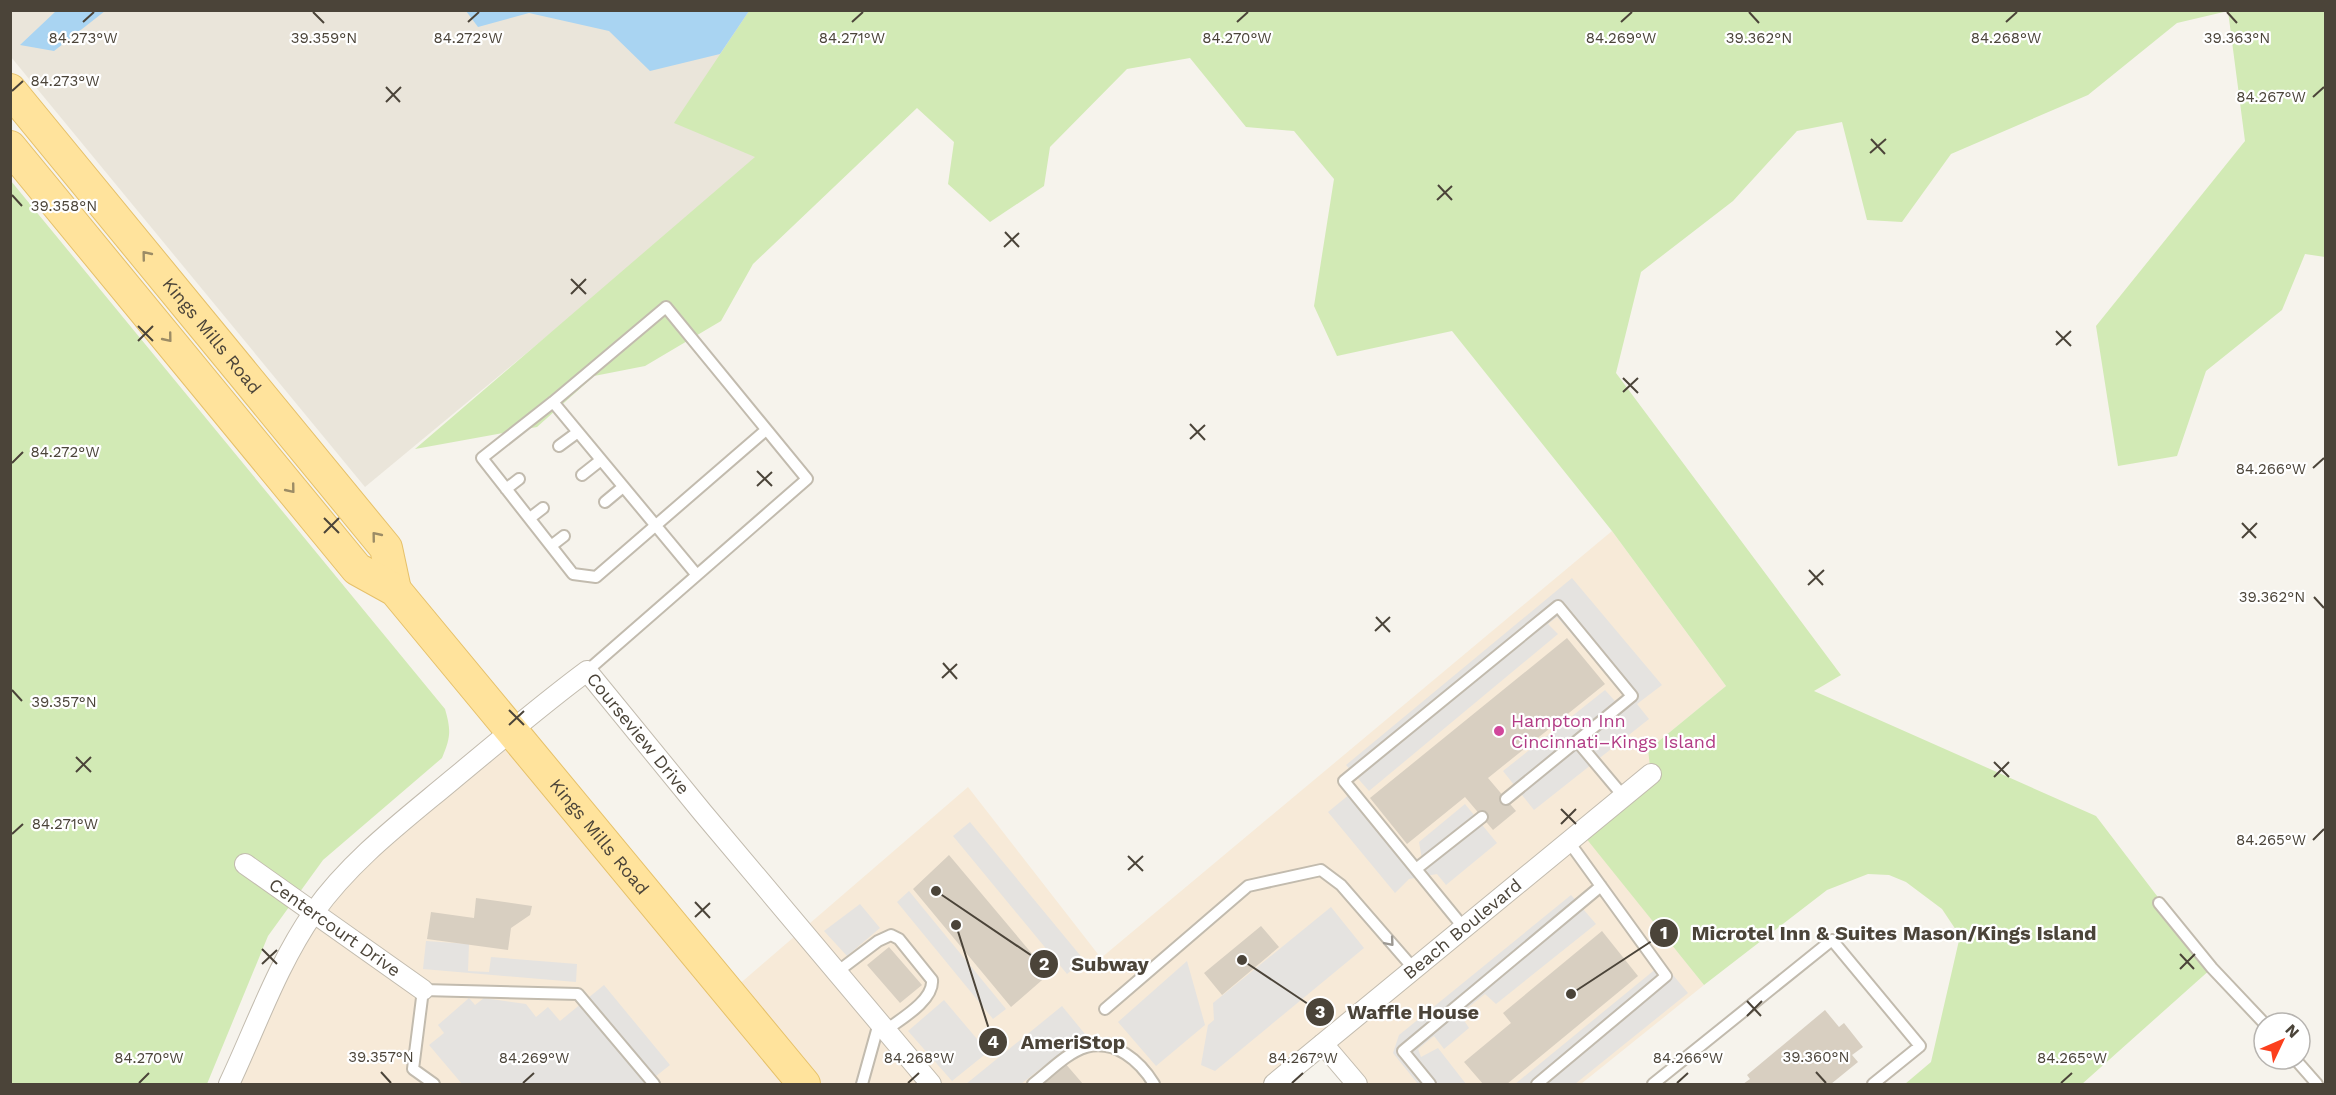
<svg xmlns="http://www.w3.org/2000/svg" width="2336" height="1095" viewBox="0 0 2336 1095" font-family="'Work Sans',sans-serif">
<rect width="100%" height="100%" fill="#f6f3ec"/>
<path fill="#eae5da" d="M10 11H939L365 487 11 57Z"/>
<path fill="#f7ead8" d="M1612 531 1726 686 1648 750 1651 774 1582 832 1704 985 1581 1084H1357L1323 1044 1274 1084H229L313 913 512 731 729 993 968 787 1101 958Z"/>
<path fill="#d2eab5" d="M749 11H2325V257L2305 254 2282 310 2206 371 2177 456 2118 466 2096 326 2245 141 2228 11 2177 23 2088 95 1951 154 1902 222 1867 220 1842 122 1797 131 1733 201 1641 272 1616 373 1841 675 1814 691 2096 816 2212 968 2082 1084H1905L1931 1062 1960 936 1942 909 1906 882 1889 875 1868 874 1827 890 1704 985 1581 832 1651 775 1648 750 1726 686 1612 531 1452 331 1337 356 1314 306 1334 179 1294 131 1246 127 1190 58 1127 69 1050 147 1044 186 990 222 948 184 954 142 917 108 753 264 721 321 645 366 594 376 537 427 415 449 755 157 674 123Z
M11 181 445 709C451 730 451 737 442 758L323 860 268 936 207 1084H11Z"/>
<path fill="#e5e3e0" d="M1572 578 1662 685 1637 704 1649 719 1534 810 1503 771 1605 690 1615 701 1624 694 1557 617 1548 624 1558 634 1369 791 1346 765Z
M1356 789 1412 858 1422 859 1419 842 1465 804 1497 843 1446 885 1437 874 1409 879 1395 893 1328 812Z
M970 822 1084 960 1067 974 953 836Z
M909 891 1006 1009 993 1019 897 902Z
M1571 895 1596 924 1496 1004 1485 994 1460 1014 1469 1028 1444 1049 1434 1036 1418 1049 1421 1057 1438 1048 1466 1084H1418L1393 1053 1399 1035Z
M860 904 880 928 847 956 824 931Z
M1331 907 1364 948 1215 1071 1201 1065 1208 1025 1214 1020 1213 1003Z
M426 941 469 944 468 971 489 972 491 957 577 964 576 982 423 969Z
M1187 961 1205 1025 1156 1066 1118 1022Z
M1663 963 1688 993 1575 1084H1515Z
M604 985 670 1065 646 1084H462L429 1045 444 1033 438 1025 469 998 475 1005 484 998 526 1004 536 1017 548 1007 560 1021Z
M944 1000 988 1052 952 1081 908 1031Z
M1062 1006 1085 1034 1021 1084H966Z"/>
<path fill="#a9d4f2" d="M56 11H105L54 51 20 45Z
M466 11H749L720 54 650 71 609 31 529 13 478 27Z"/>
<path fill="#d8cfc1" d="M1567 638 1605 684 1488 778 1516 811 1493 830 1465 797 1407 844 1370 798Z
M949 855 1049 974 1011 1007 913 889Z
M476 898 532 906 530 915 511 928 508 950 427 939 431 912 474 918Z
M1261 926 1279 947 1222 995 1204 973Z
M1602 931 1638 976 1507 1084H1483L1464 1062 1511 1023 1503 1013Z
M889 947 922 985 900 1003 867 965Z
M1825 1010 1839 1027 1844 1023 1863 1047 1852 1055 1858 1062 1831 1084H1743L1750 1079 1747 1075Z
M1064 1062 1083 1084H1039Z"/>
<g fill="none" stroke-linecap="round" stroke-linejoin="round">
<defs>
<path id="service" d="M553 402 696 574
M559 446 578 432
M582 475 601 460
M506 489 519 479
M605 502 623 487
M530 518 543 508
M551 546 564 536
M587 671 807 479 666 307 553 402 482 458 573 574 596 577 766 430
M1506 799 1577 741
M1416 869 1482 817
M2159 903 2212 968 2264 1023
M1464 928 1344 781 1558 606 1632 696 1577 741 1624 797
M837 972 878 941 891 935 899 939 932 980C934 1000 901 1019 886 1030
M1105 1009 1248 886 1321 870 1341 885 1414 969
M2295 1059 2317 1084
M434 1084 413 1069 423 990 578 994 654 1084
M862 1084 879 1023
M1033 1084C1049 1072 1066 1053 1086 1047 1115 1039 1140 1061 1154 1084
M1430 1084 1403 1051 1601 886
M1537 1084 1666 976 1569 842
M1653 1084 1832 940 1920 1046 1873 1084"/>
<g id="minor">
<path id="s1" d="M245 864 423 990"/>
<path d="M1323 1044 1357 1084"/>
<path id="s2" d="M229 1084C256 1027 277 965 314 912 351 860 403 821 452 780 497 743 541 705 587 671L703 813 931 1084"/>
<path id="s3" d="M1274 1084 1651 774"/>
</g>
<g id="primary">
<path id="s4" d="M10 90 386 548 395 590"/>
<path id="s5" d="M10 147 357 569 395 590 804 1084"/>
</g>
</defs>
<use href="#service" stroke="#c2bbae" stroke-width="14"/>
<use href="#minor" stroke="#c2bbae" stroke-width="22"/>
<use href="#primary" stroke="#e6c16a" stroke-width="34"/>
<use href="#service" stroke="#fff" stroke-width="10"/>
<use href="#minor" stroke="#fff" stroke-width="20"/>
<use href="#primary" stroke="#ffe39c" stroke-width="32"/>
</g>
<defs><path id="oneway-chevron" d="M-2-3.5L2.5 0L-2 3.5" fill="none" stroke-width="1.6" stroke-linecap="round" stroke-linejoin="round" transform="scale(1.5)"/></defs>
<g stroke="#9c8c66">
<use href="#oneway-chevron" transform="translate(146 255) rotate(-129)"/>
<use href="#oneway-chevron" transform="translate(168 338) rotate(51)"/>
<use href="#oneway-chevron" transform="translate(291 489) rotate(51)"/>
<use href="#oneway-chevron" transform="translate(376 536) rotate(-129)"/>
</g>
<use stroke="#9c9892" href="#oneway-chevron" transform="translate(1390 942) rotate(50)"/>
<path fill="none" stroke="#4b4439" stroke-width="2" d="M313 12 324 23M1749 12 1759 23M2227 12 2237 23M83 22 94 12M468 22 479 12M852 22 863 12M1237 22 1248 12M1621 22 1632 12M2006 22 2017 12M386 87 400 102M12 91 23 81M2313 97 2324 87M386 102 401 87M1871 139 1885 154M1870 153 1886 139M1438 185 1452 200M12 195 22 206M1437 200 1452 186M1005 232 1019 247M1004 247 1019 233M571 279 586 294M571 294 586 279M138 326 153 341M2056 331 2071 346M138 341 153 326M2056 345 2071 331M1623 378 1638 393M1623 392 1638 378M1190 424 1205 440M1190 439 1205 425M12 463 23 452M2313 468 2324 458M757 471 772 486M757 486 772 472M324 518 339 533M2242 523 2256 538M324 533 339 518M2242 538 2257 523M1809 570 1823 585M1808 585 1824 570M2314 597 2324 608M1376 617 1390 632M1375 631 1390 617M943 663 957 679M942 678 957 664M12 690 22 701M509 710 524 725M509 725 524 711M76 757 91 772M1994 762 2009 777M76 772 91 757M1994 777 2009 762M1561 809 1576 824M1561 824 1576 809M12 834 23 824M2313 840 2324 829M1128 856 1143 871M1128 870 1143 856M695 902 710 918M695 917 710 903M262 949 277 964M2180 954 2194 969M262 964 277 950M2180 969 2195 954M1747 1001 1761 1016M1747 1016 1762 1001M381 1072 391 1083M1816 1072 1826 1083M139 1083 149 1073M523 1083 534 1073M908 1083 919 1073M1292 1083 1303 1073M1677 1083 1688 1073M2061 1083 2072 1073"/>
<circle fill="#d1479c" stroke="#fff" stroke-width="2" cx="1499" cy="731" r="6"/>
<g text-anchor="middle" stroke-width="4.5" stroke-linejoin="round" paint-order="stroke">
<g font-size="18" fill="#4b4439" stroke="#fff">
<text dy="6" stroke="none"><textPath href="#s4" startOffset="318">Kings Mills Road</textPath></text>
<text dy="6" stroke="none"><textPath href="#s2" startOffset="638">Courseview Drive</textPath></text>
<text dy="6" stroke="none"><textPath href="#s5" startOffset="910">Kings Mills Road</textPath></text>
<text dy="6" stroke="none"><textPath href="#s1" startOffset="110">Centercourt Drive</textPath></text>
<text dy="6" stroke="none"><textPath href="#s3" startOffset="244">Beach Boulevard</textPath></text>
</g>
<g font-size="18" fill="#b23c85" stroke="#fff" text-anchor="start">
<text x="1511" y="727">Hampton Inn<tspan x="1511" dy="21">Cincinnati–Kings Island</tspan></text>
</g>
</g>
<g font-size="15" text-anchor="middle" fill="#4b4439" stroke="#fff" stroke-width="4.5" stroke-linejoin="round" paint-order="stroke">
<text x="83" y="43">84.273°W</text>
<text x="468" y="43">84.272°W</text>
<text x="852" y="43">84.271°W</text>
<text x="1237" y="43">84.270°W</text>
<text x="1621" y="43">84.269°W</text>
<text x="2006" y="43">84.268°W</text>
<text x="324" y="43">39.359°N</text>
<text x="1759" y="43">39.362°N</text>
<text x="2237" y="43">39.363°N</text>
<text x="65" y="86">84.273°W</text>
<text x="2271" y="102">84.267°W</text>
<text x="64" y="211">39.358°N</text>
<text x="65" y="457">84.272°W</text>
<text x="2271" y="474">84.266°W</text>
<text x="2272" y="602">39.362°N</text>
<text x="64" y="707">39.357°N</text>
<text x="65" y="829">84.271°W</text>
<text x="2271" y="845">84.265°W</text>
<text x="381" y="1062">39.357°N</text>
<text x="1816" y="1062">39.360°N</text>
<text x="149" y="1063">84.270°W</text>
<text x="534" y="1063">84.269°W</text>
<text x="919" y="1063">84.268°W</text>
<text x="1303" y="1063">84.267°W</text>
<text x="1688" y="1063">84.266°W</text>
<text x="2072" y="1063">84.265°W</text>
</g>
<path fill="none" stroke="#4b4439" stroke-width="2" d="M1571 994L1664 933M936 891L1044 964M1242 960L1320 1012M956 925L993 1042"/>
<g fill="#4b4439" stroke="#fff" stroke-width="2">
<circle cx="1571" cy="994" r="6"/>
<circle cx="936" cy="891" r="6"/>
<circle cx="1242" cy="960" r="6"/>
<circle cx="956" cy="925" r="6"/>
<circle cx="1664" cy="933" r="15"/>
<circle cx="1044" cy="964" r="15"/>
<circle cx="1320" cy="1012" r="15"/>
<circle cx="993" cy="1042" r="15"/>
</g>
<g font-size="18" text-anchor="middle" font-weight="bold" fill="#fff">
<text x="1664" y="939">1</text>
<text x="1044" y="970">2</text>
<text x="1320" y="1018">3</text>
<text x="993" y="1048">4</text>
</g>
<g font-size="20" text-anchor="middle" font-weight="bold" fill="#4b4439" stroke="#fff" stroke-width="4.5" stroke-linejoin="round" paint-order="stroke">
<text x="1894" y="940">Microtel Inn &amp; Suites Mason/Kings Island</text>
<text x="1110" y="971">Subway</text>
<text x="1413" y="1019">Waffle House</text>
<text x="1073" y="1049">AmeriStop</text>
</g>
<rect width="2336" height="1095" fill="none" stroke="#4b4439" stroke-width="24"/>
<g transform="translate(2282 1041) rotate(46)"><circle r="28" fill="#ffffff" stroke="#b7b4b0" stroke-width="1.5"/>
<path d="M0-4.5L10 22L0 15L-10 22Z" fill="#fc3f1d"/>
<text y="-9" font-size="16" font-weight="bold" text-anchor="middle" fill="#4b4439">N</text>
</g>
</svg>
